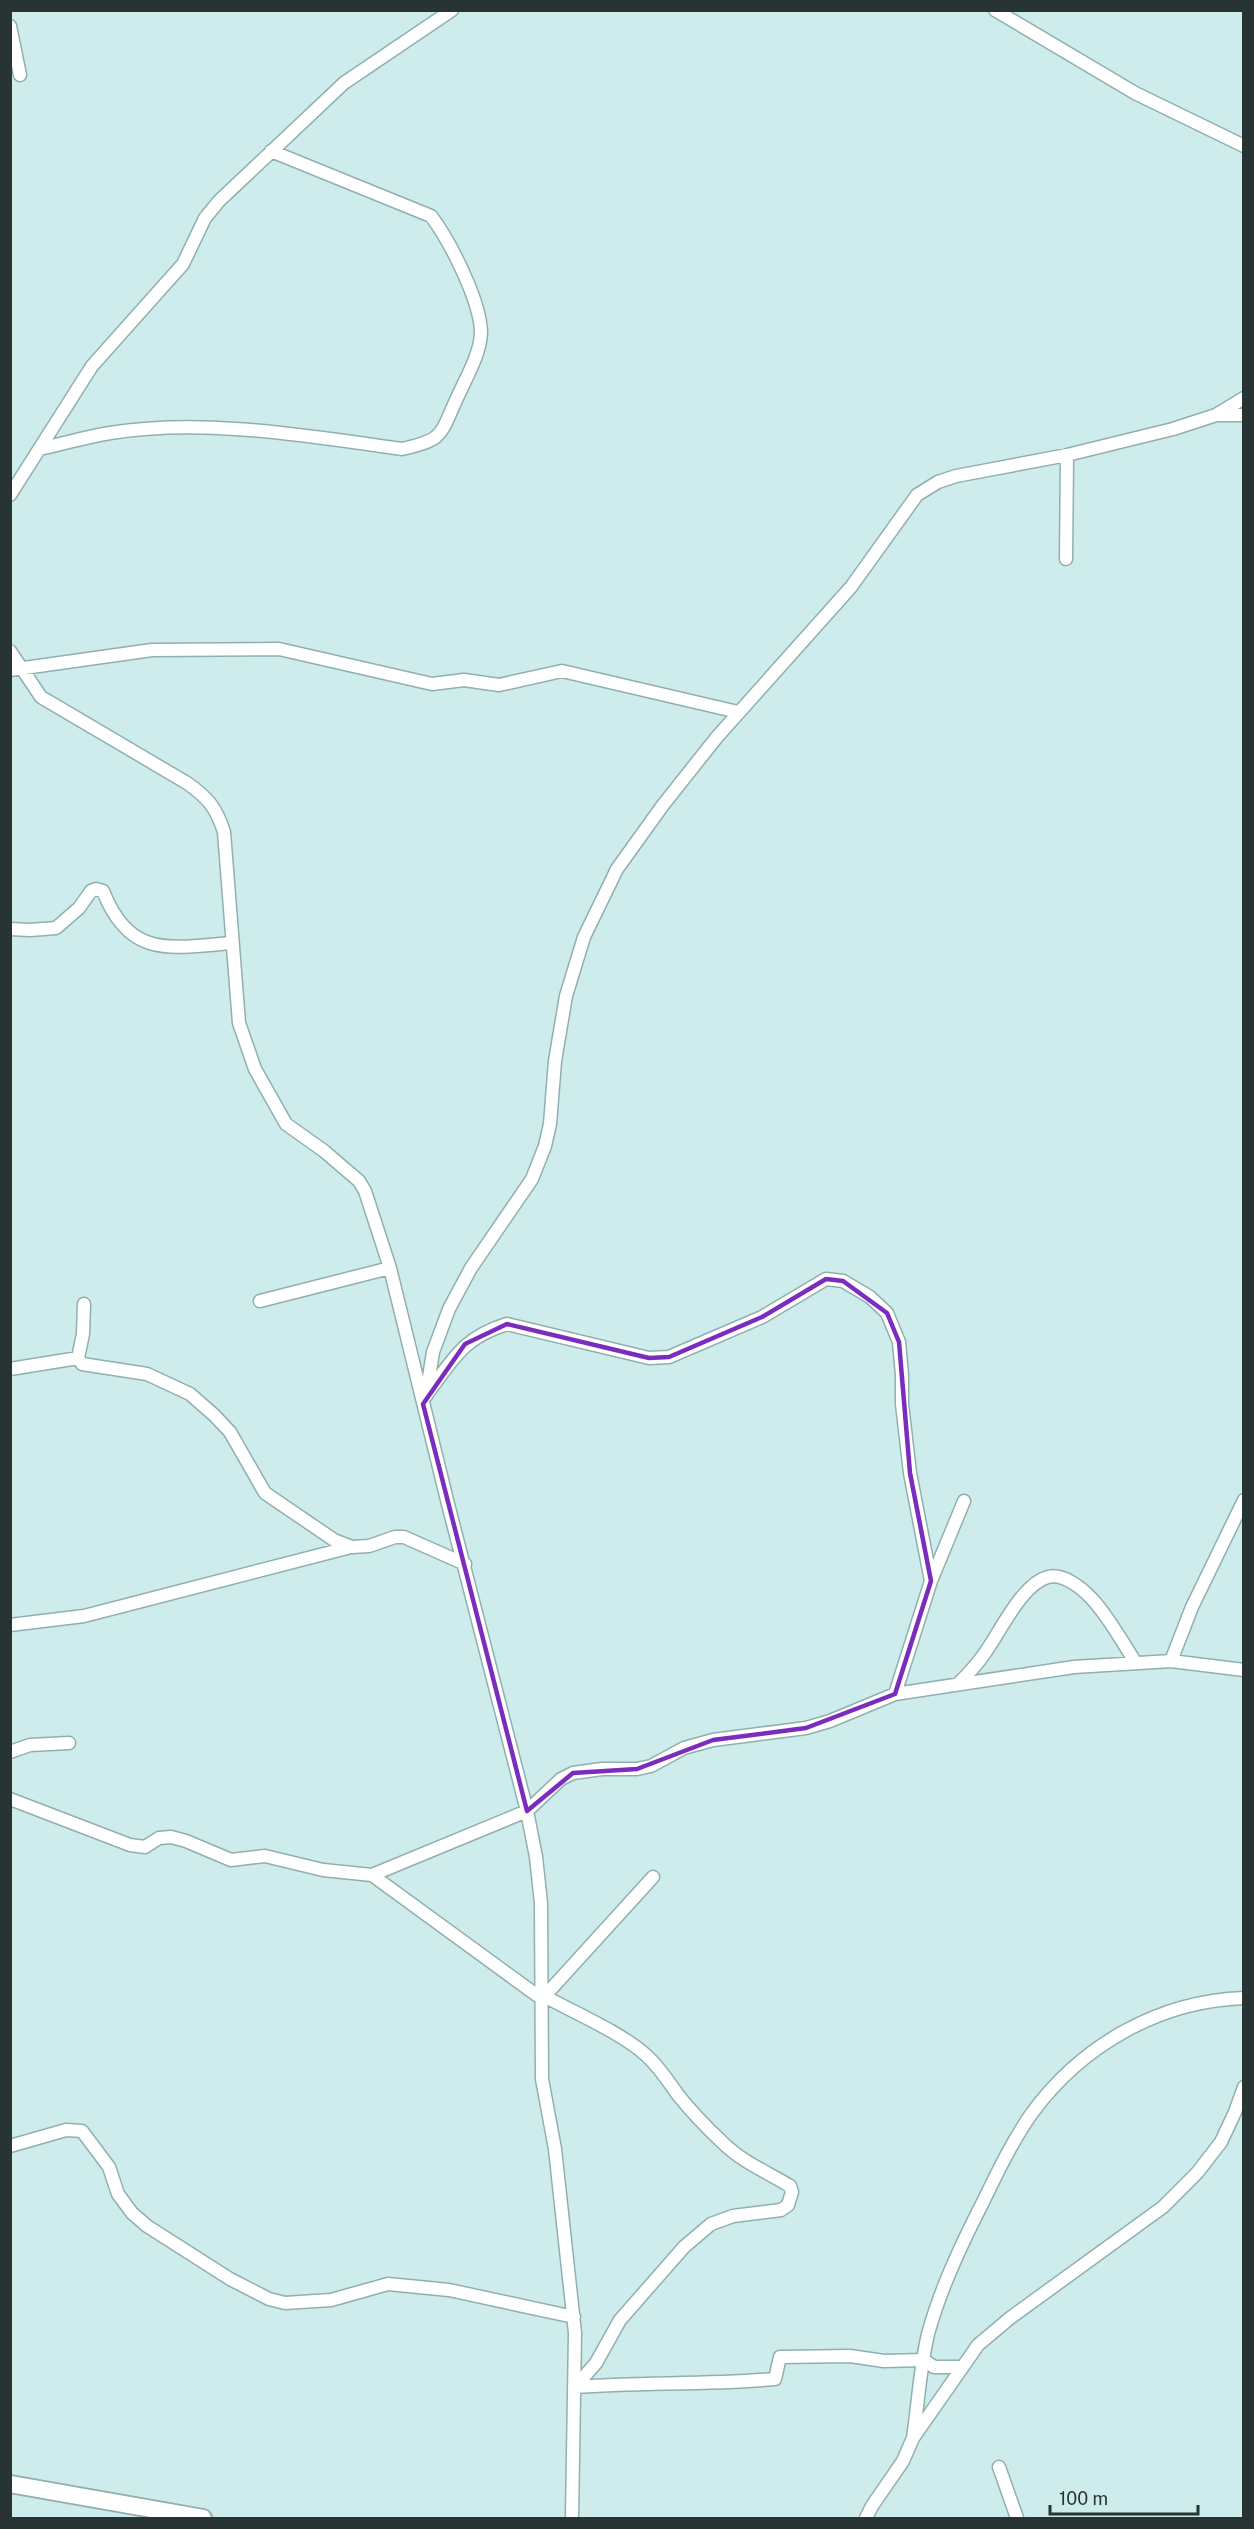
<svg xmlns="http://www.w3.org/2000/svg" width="1254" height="2529" viewBox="0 0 1254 2529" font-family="'Public Sans',sans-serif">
<rect width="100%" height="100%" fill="#cdeceb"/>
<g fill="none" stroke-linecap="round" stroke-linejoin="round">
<defs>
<path id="minor" d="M995 10 1135 93 1244 146
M10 26 20 75
M1217 415H1244
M39 449C62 444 86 437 110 433 206 418 307 436 402 449 444 440 440 435 457 398 466 378 480 355 481 333 481 302 450 241 431 216L271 151
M10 495 92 366 183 264 205 218 219 201 344 83 452 10
M1066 559 1067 455
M10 651 41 697 187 783C208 798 216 807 224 832L239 1023 255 1069 286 1124 324 1151 359 1181 365 1191 390 1268 448 1504 527 1811 536 1857 541 1903 542 2079 555 2149 575 2333 572 2518
M10 670 152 650 279 649 432 684 464 680 499 685 562 671 738 712
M10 929 30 930 56 928 79 908 91 891 96 889 103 891C130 959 170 948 232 943
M260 1301 390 1268
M84 1304 83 1334 78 1358 82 1364 147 1374 190 1394 214 1415 230 1432 265 1493 334 1540 352 1547 369 1546 395 1537H404L465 1564
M10 1369 78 1358
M426 1395C454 1359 462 1338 507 1324L649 1358 669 1357 762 1317 826 1279 843 1281 870 1297 887 1313 899 1342 902 1375V1404L910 1473 931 1581
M426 1396 433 1352 449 1309 471 1268 532 1179 545 1146 550 1124 555 1061 566 996 584 937 617 869 663 805 717 737 851 587 917 495 938 482 956 476 1067 455 1173 429 1216 415 1244 398
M10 1625 84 1616 351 1547
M1171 1661 1192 1607 1244 1500
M958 1684C966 1676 975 1667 982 1657 999 1635 1021 1584 1048 1577 1063 1573 1082 1588 1092 1599 1109 1617 1122 1642 1136 1663
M895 1694 931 1581 964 1501
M10 1752 30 1745 69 1743
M10 1799 130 1845 145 1847 159 1838 171 1837 186 1841 231 1860 265 1856 323 1870 372 1875 542 1999 653 1877
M372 1875 527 1811 561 1779 573 1773 602 1769H637L651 1766 684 1748 713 1740 806 1728 830 1721 895 1694 1074 1667 1171 1661 1244 1670
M544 1996C575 2013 622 2033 647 2056 660 2068 668 2081 678 2095 691 2111 707 2128 722 2142 742 2162 767 2172 790 2186L792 2192 788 2205 781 2210 733 2216 711 2224 684 2247 620 2320 596 2363 575 2387C641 2382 708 2385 775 2379L780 2357 850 2356 884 2361 924 2360 934 2367H962
M10 2146 66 2130 82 2131 109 2167 118 2194 132 2213 147 2226 230 2279 269 2299 285 2303 331 2300 388 2284 449 2290 574 2317
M913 2438C918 2404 920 2368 928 2334 941 2287 962 2243 984 2200 998 2171 1013 2140 1032 2113 1082 2045 1159 2001 1244 1998
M999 2467 1017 2518
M866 2518 872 2506 903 2461 913 2438 978 2345 1010 2318 1163 2207 1197 2173 1221 2142 1235 2112 1244 2087"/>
<path id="major" d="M10 2484 203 2518"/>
</defs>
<use href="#minor" stroke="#91afae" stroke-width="15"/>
<use href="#major" stroke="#91afae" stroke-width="20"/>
<use href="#minor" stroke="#fff" stroke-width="12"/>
<use href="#major" stroke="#fff" stroke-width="16"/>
</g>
<path fill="none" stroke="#7b2cbf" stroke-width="4.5" stroke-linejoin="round" d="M826 1279 843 1281 887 1313 899 1342 910 1473 931 1581 895 1694 806 1728 713 1740 637 1769 573 1773 527 1811 423 1404 465 1344 507 1324 649 1358 669 1357 762 1317Z"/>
<rect width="1254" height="2529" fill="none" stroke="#283434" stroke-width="24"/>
<path d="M1050 2505v9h148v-9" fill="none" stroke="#283434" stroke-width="3"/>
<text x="1059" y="2505" font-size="18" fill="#283434" stroke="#cdeceb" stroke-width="4.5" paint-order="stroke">100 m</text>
</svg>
